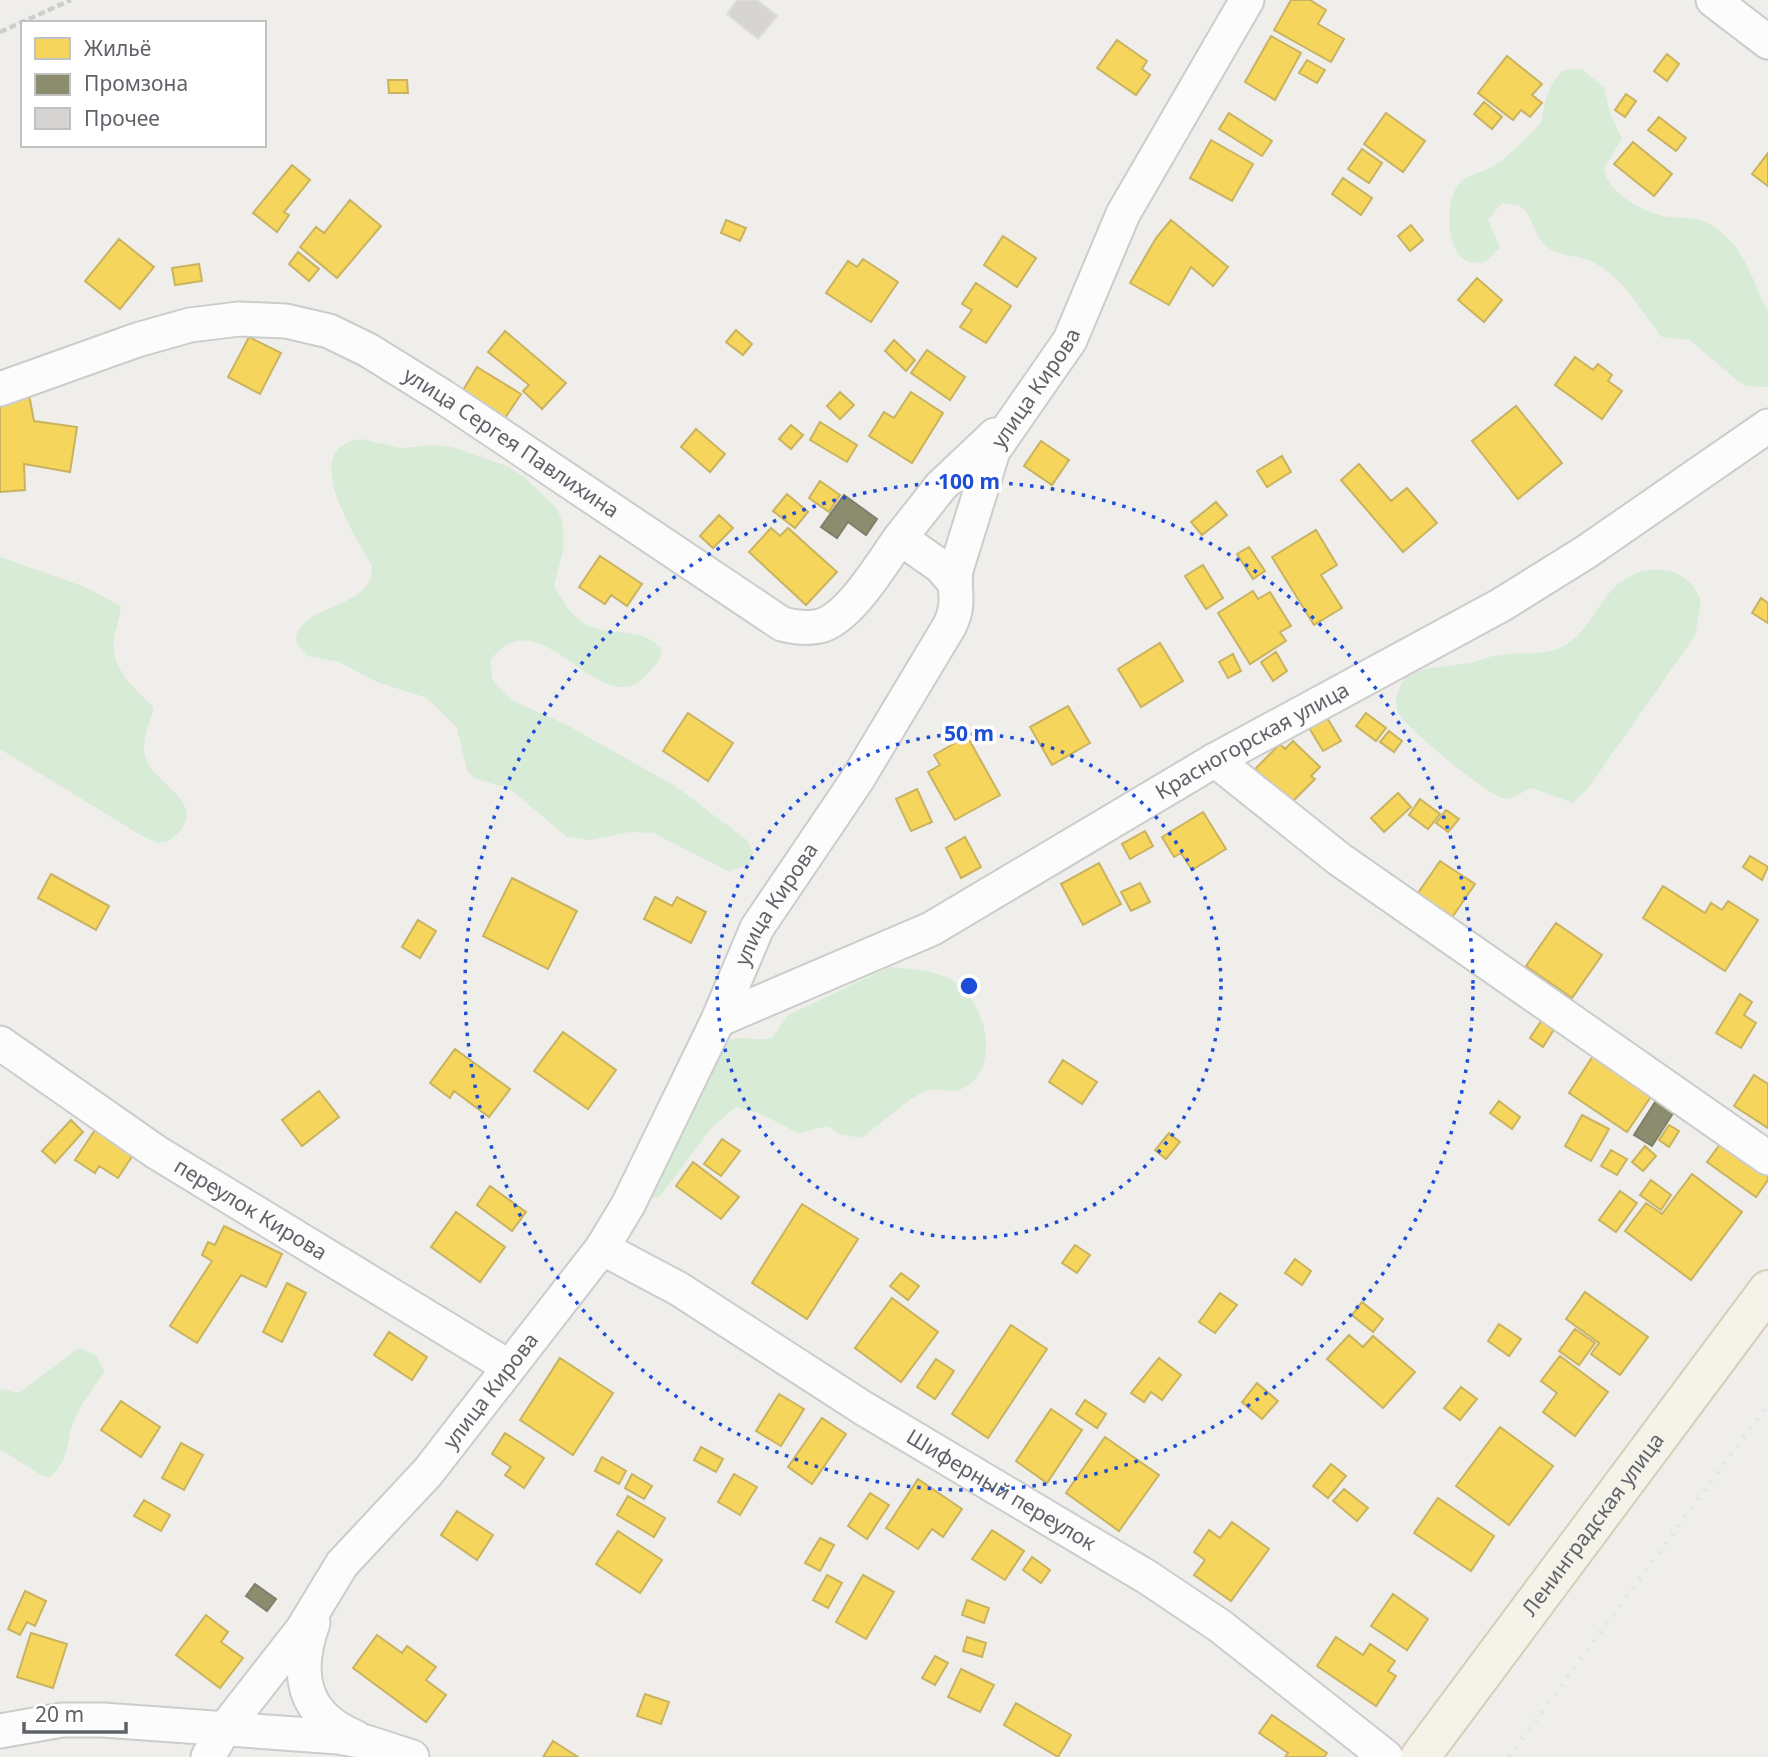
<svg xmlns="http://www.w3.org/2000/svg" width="1768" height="1757" viewBox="0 0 1768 1757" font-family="'Noto Sans',sans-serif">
<rect width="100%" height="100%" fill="#efeeea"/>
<path fill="#d8ebd6" d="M1581 69 1604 87 1610 113 1622 139 1604 168C1606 193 1646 214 1668 217 1682 219 1692 216 1705 222 1737 237 1749 268 1761 298 1763 303 1767 307 1768 312 1768 335 1768 363 1768 387L1747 386 1739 382 1690 340 1662 337C1641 311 1627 283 1597 264 1581 254 1560 258 1546 246 1533 235 1534 217 1520 206L1502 203 1488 220 1500 248 1485 262C1473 264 1464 263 1457 252 1447 237 1446 199 1459 184 1467 174 1481 173 1492 167 1510 156 1526 138 1541 123 1545 103 1547 86 1563 70Z
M361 439 401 448 432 445 452 447 509 467 524 477 557 509 563 523V551L554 586C562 599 571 617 585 624 610 638 639 625 661 648V657C654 667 642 683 630 686 586 698 535 599 490 661L493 681 513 701 565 724 675 786 748 841 753 853 749 865 728 871 653 833 630 832 590 840 567 837 509 788 475 779 467 770 457 728 427 698 377 682 339 662 308 656 297 645 296 638C305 601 374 610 372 566 356 537 296 447 361 439Z
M0 557 85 587 121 606C120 621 112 636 114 650 115 672 139 693 154 708 150 722 141 742 145 756 154 788 217 804 169 841L158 843 144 837 0 749Z
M1642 571C1672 567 1688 573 1701 600L1695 636 1588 788 1573 803 1532 788C1522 791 1512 801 1502 798 1487 794 1403 726 1398 712 1393 699 1399 687 1406 676 1427 666 1446 667 1468 663 1479 662 1488 656 1499 655 1521 652 1548 657 1567 644 1600 622 1598 586 1642 571Z
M890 967C910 969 934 970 952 980 983 999 1003 1062 967 1086 953 1096 939 1086 926 1091 903 1101 882 1124 861 1138L839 1134 828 1126 798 1133 757 1112 736 1107 713 1126 662 1194 657 1198 647 1197 724 1043C741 1032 756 1044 773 1037L788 1015Z
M79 1348 95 1355 105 1371C95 1386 82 1402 75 1418 65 1440 71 1460 50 1477L41 1475 0 1449V1389L19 1393Z"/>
<path fill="#f6d55c" stroke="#c9b360" stroke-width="2" d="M1291 0H1310L1326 10 1318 24 1344 39 1331 62 1274 30Z
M1271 36 1301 53 1275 100 1245 82Z
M1117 40 1147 61 1142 69 1150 75 1136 95 1097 68Z
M1667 54 1679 64 1667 81 1654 71Z
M1507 56 1542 84 1532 95 1542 103 1530 117 1521 110 1513 120 1478 93Z
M1307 60 1325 70 1317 83 1299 73Z
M388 80H407L408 93H389Z
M1626 94 1636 101 1625 117 1615 110Z
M1484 102 1502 117 1492 129 1474 114Z
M1229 113 1272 141 1262 156 1219 129Z
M1386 113 1425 141 1403 172 1364 144Z
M1659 117 1686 138 1676 151 1648 130Z
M1211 140 1253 164 1232 201 1190 178Z
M1633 142 1672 174 1654 196 1614 164Z
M1362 149 1382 163 1369 183 1348 169Z
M1768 153V186L1752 174Z
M292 165 310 180 284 212 289 215 277 232 253 213Z
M1343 178 1372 198 1361 215 1332 194Z
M350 200 381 226 337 278 300 247 316 227 324 233Z
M726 220 746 228 740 241 721 233Z
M1171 220 1228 267 1213 286 1191 267 1169 305 1130 283 1156 238Z
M1411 225 1423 240 1410 251 1398 236Z
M1003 236 1036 258 1017 287 984 265Z
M119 239 154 267 120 309 85 281Z
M298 252 319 269 309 281 289 264Z
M863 259 898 282 871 322 826 293 848 261 857 267Z
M199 264 202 281 175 285 172 268Z
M1477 278 1502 300 1484 322 1458 300Z
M976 283 1011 306 986 343 960 327 972 310 962 304Z
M736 330 752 344 743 355 726 342Z
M505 331 566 383 542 409 523 391 529 385 488 352Z
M249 337 281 353 260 394 228 377Z
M894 340 915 360 906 371 885 351Z
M927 350 965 377 950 400 911 373Z
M1575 357 1593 370 1598 364 1612 375 1608 381 1622 391 1602 419 1555 385Z
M477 367 521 394 505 418 462 392Z
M840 392 854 405 840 419 827 406Z
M911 392 943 413 912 463 869 436 884 412 894 418Z
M29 395 34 421 77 427 70 472 24 464 25 490 0 492V400Z
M1516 406 1562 463 1518 499 1472 441Z
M820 422 857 445 847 462 810 440Z
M791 425 803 435 791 449 779 439Z
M696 429 725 454 710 472 681 447Z
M1041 441 1069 460 1052 485 1024 466Z
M1282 456 1291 472 1267 487 1257 471Z
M1359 464 1391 501 1407 488 1437 523 1403 552 1341 480Z
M820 481 840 495 829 512 809 498Z
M787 494 808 512 795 528 773 511Z
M1216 502 1227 515 1202 535 1191 522Z
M719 515 733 528 713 548 700 536Z
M771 528 780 536 788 528 837 572 806 605 749 552Z
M1316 530 1337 565 1321 575 1342 608 1314 625 1272 557Z
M1249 547 1265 571 1253 579 1237 554Z
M600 556 642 584 627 606 611 595 605 604 579 587Z
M1203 565 1223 598 1206 609 1185 576Z
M1253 591 1258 599 1270 592 1291 626 1280 632 1286 641 1250 664 1218 613Z
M1761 598 1768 603V623L1752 613Z
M1160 643 1183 681 1141 707 1118 669Z
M1276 652 1287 671 1273 681 1261 662Z
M1233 654 1241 671 1228 678 1219 662Z
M1068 706 1090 743 1052 765 1030 727Z
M688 713 733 743 708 781 663 751Z
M1366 713 1386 728 1376 741 1356 726Z
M1326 716 1341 741 1323 751 1308 726Z
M1389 731 1402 741 1394 752 1380 742Z
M967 736 1000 795 955 820 928 772 940 765 934 755Z
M1293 741 1320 767 1311 776 1315 779 1290 804 1255 769 1280 744 1285 749Z
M917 789 932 822 911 831 896 799Z
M1398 793 1411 807 1384 832 1371 818Z
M1420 799 1440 814 1428 829 1409 815Z
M1446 810 1459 819 1448 832 1436 823Z
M1203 812 1226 849 1192 870 1181 853 1174 857 1162 837Z
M1145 831 1153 846 1130 859 1122 844Z
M965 837 981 867 961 878 946 848Z
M1750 856 1768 867 1762 880 1743 867Z
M1440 861 1475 884 1451 919 1416 896Z
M1099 863 1121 904 1083 925 1061 884Z
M51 874 109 906 96 930 38 898Z
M512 878 577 911 548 969 483 936Z
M1140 883 1150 902 1131 911 1121 892Z
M1663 886 1705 913 1711 903 1722 910 1728 901 1758 920 1725 971 1643 918Z
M655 897 672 906 677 897 706 912 691 943 644 919Z
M418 920 436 931 420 958 402 947Z
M1556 923 1602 955 1572 998 1526 966Z
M1740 994 1752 1002 1744 1015 1756 1023 1741 1048 1716 1033Z
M1543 1018 1556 1026 1543 1047 1530 1038Z
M563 1032 616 1070 588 1109 534 1071Z
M455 1049 510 1089 489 1117 454 1091 450 1098 430 1083Z
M1593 1056 1652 1095 1627 1132 1569 1093Z
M1063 1060 1097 1082 1082 1104 1049 1082Z
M1754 1075 1768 1084V1128L1734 1106Z
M319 1091 339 1117 302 1146 282 1120Z
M1499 1101 1520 1117 1512 1129 1490 1113Z
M1582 1115 1609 1129 1591 1161 1565 1146Z
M71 1120 83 1132 55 1163 42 1151Z
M1669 1125 1679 1131 1669 1147 1659 1140Z
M95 1130 133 1155 118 1178 99 1166 95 1173 75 1160Z
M1169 1133 1180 1142 1166 1159 1155 1150Z
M722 1139 740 1151 721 1176 704 1164Z
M1723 1140 1768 1172V1180L1756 1197 1707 1162Z
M1645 1146 1656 1156 1643 1171 1632 1162Z
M1611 1150 1627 1159 1617 1175 1601 1166Z
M693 1162 739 1197 721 1219 676 1186Z
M1692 1174 1742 1212 1691 1280 1625 1231 1646 1203 1662 1214Z
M1651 1180 1671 1195 1661 1210 1640 1195Z
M490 1186 526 1212 512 1231 477 1205Z
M1620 1191 1637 1203 1616 1232 1599 1220Z
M802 1204 858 1239 807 1319 752 1283Z
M456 1212 505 1247 480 1282 431 1247Z
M224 1226 282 1254 266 1287 241 1275 197 1343 170 1326 212 1261 202 1255 208 1242 215 1245Z
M1075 1245 1090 1255 1077 1273 1062 1263Z
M1295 1259 1311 1271 1302 1285 1285 1273Z
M901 1273 919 1286 908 1300 890 1286Z
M287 1283 306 1293 282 1342 263 1332Z
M1585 1292 1648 1337 1620 1375 1591 1354 1599 1343 1566 1319Z
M1220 1293 1237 1305 1215 1333 1199 1322Z
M892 1298 938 1332 901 1382 855 1348Z
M1362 1302 1383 1319 1373 1332 1352 1315Z
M1499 1324 1521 1339 1509 1356 1488 1341Z
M1011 1325 1047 1349 988 1438 952 1414Z
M1575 1329 1595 1343 1579 1365 1559 1351Z
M389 1332 427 1357 412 1380 374 1355Z
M1349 1335 1363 1347 1373 1336 1415 1372 1383 1408 1327 1359Z
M1560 1356 1608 1392 1575 1436 1543 1412 1557 1393 1541 1381Z
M560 1358 613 1393 573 1455 520 1420Z
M1159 1358 1181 1375 1162 1400 1151 1392 1144 1402 1131 1393Z
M936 1359 954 1371 935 1399 917 1387Z
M1257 1383 1278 1401 1262 1419 1242 1402Z
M1461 1387 1477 1399 1460 1420 1444 1408Z
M779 1394 804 1409 781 1446 756 1431Z
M1085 1400 1106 1414 1097 1428 1076 1414Z
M121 1401 160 1427 141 1457 101 1430Z
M1051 1409 1082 1430 1047 1483 1016 1461Z
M822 1418 846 1434 812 1484 788 1467Z
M1500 1427 1553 1466 1509 1525 1456 1486Z
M505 1433 544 1458 524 1488 505 1475 511 1467 492 1454Z
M1105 1437 1159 1475 1119 1531 1066 1493Z
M181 1443 203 1455 184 1490 162 1478Z
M701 1447 723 1459 716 1472 694 1460Z
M602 1457 626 1471 619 1484 595 1471Z
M1331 1464 1346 1476 1328 1498 1313 1486Z
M632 1474 652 1486 644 1499 625 1488Z
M734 1474 757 1487 740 1515 718 1502Z
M918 1479 962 1509 943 1537 932 1529 918 1549 886 1528Z
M1344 1489 1368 1508 1357 1521 1333 1501Z
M870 1493 889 1505 867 1539 848 1526Z
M628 1496 665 1518 654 1537 617 1515Z
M1438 1498 1494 1536 1471 1571 1414 1533Z
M144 1500 170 1515 161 1531 134 1516Z
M457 1511 493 1535 477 1560 441 1535Z
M1232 1522 1269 1549 1231 1601 1194 1575 1205 1560 1194 1552 1209 1530 1220 1538Z
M992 1530 1024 1551 1005 1580 972 1559Z
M618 1531 662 1560 640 1593 596 1564Z
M820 1538 834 1545 820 1571 805 1563Z
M1032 1557 1050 1570 1041 1583 1023 1570Z
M827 1575 842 1583 828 1608 813 1600Z
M863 1575 894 1592 866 1639 836 1622Z
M25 1591 46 1601 35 1626 27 1622 20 1635 8 1629Z
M1393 1594 1428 1619 1407 1650 1371 1626Z
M967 1600 989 1608 984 1623 962 1615Z
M206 1615 228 1632 221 1642 243 1658 220 1688 176 1655Z
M31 1633 67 1644 53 1688 17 1677Z
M377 1635 402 1653 407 1646 436 1667 426 1680 446 1695 426 1722 353 1668Z
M967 1637 986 1643 982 1657 963 1651Z
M1336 1637 1363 1655 1370 1644 1395 1661 1388 1671 1396 1676 1376 1706 1317 1666Z
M935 1656 948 1663 935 1685 922 1678Z
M961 1669 994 1685 980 1712 948 1697Z
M645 1694 669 1702 661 1724 637 1716Z
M1016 1703 1071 1735 1058 1757 1004 1725Z
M1272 1715 1327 1753 1324 1757H1285L1288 1753 1259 1733Z
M553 1741 578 1757H543Z"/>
<path fill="#8c8c6e" stroke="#7e806c" stroke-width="2" d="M844 495 877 519 866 535 848 522 837 538 821 527Z
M1657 1099 1675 1110 1652 1146 1634 1135Z
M255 1584 276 1599 267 1611 246 1596Z"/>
<path fill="#d6d5d3" stroke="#deddd9" stroke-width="2" d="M737 0H757L777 16 758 39 727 14Z"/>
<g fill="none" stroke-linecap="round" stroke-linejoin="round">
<defs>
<g id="minor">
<path d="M1713 0 1768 42"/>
<path id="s1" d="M0 389 137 340 190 325 239 319 286 321 329 331 368 350 442 396 782 624C794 627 807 629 820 626 850 618 882 563 900 538L940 566 954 582"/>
<path d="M900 538 941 486 995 435"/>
<path d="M1215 760 1339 859 1768 1158"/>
<path id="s2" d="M718 1020 931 929 1215 760 1501 605 1586 552 1768 426"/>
<path id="s3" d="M0 1043 156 1152 509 1367"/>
<path id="s4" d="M602 1248 679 1289 863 1408 1147 1577 1220 1626 1386 1757"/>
<path d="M313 1623C295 1673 302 1715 355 1737"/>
<path d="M0 1731 62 1720H103L338 1737 366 1742 412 1757"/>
<path id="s5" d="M208 1757 223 1731 302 1630 342 1564 428 1472 602 1248 628 1205 718 1020 757 928 857 780 950 625C961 601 953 592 956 570L993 451 1070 340 1123 214 1247 0"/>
</g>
<g id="major">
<path id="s6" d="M1420 1757 1768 1290"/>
</g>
</defs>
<use href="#minor" stroke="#cbcccc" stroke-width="37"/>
<use href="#major" stroke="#d7ceb8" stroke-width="42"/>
<path stroke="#cacfcc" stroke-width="4.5" stroke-dasharray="7 3.5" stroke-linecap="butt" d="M0 32 71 0"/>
<use href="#minor" stroke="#fdfcfc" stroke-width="33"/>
<use href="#major" stroke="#f4f2e9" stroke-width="38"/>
<path stroke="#e4e4e4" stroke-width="5" stroke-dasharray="2 9" stroke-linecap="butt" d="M1509 1757 1768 1404"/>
</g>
<g fill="none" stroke="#1d4ed8" stroke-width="3.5" stroke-dasharray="3.5 7">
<circle cx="969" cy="986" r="252"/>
<circle cx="969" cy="986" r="504"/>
</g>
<g text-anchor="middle" stroke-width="7" stroke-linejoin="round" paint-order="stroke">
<g font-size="21" fill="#5f6368" stroke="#fff">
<text dy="7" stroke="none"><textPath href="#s5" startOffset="1617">улица Кирова</textPath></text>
<text dy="7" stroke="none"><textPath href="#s1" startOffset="555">улица Сергея Павлихина</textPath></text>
<text dy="7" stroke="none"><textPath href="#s2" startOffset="604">Красногорская улица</textPath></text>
<text dy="7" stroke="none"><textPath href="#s5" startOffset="1031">улица Кирова</textPath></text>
<text dy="7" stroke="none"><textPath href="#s3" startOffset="301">переулок Кирова</textPath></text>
<text dy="7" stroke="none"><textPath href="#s5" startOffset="464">улица Кирова</textPath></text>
<text dy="7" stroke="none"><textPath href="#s4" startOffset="467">Шиферный переулок</textPath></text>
<text dy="7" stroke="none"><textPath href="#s6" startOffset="290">Ленинградская улица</textPath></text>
</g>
</g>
<circle cx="969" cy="986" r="10" fill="#1d4ed8" stroke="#fff" stroke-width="3.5"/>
<g font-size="21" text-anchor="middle" font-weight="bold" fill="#1d4ed8" stroke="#fff" stroke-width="7" stroke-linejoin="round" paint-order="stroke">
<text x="969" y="489">100 m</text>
<text x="969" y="741">50 m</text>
</g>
<rect x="21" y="21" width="245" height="126" fill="#ffffff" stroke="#bfc1c3" stroke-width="2"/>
<rect x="35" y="38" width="35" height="21" fill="#f6d55c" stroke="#bfc1c3" stroke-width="2"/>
<text x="84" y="56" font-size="21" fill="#5f6368">Жильё</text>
<rect x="35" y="74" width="35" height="21" fill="#8c8c6e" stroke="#bfc1c3" stroke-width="2"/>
<text x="84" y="91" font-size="21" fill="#5f6368">Промзона</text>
<rect x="35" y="108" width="35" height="21" fill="#d6d5d3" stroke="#bfc1c3" stroke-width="2"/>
<text x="84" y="126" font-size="21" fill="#5f6368">Прочее</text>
<path d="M24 1722v10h102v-10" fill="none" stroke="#5f6368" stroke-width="3.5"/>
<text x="35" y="1722" font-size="21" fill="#5f6368" stroke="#ffffff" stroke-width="5" paint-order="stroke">20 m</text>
</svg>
